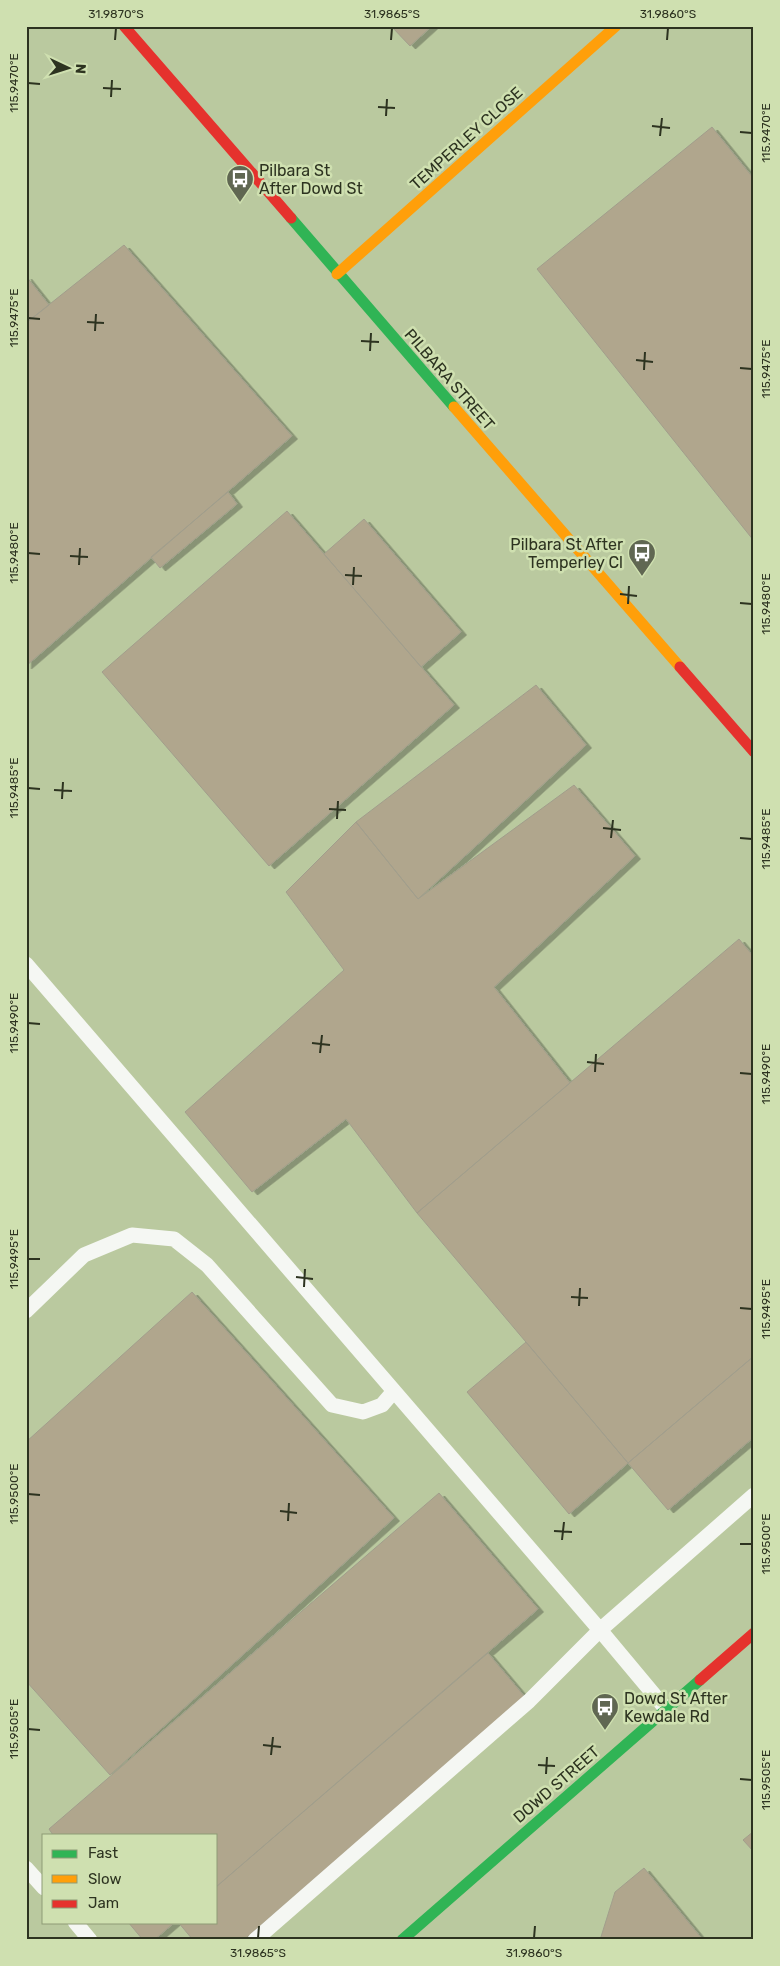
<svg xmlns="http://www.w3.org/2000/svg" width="780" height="1966" viewBox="0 0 780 1966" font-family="Rubik,sans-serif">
<defs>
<filter id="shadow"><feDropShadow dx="5.5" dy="3" stdDeviation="0" flood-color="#0004"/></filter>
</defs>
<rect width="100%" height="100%" fill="#bfc8ae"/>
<path fill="#bac99f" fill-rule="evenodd" d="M26 26H754V1940H32L26 1933ZM44 1835H216V1922H44Z"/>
<path fill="#b0a68d" stroke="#a19e8c" filter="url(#shadow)" d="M391 26H432L410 46Z
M712 127 754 179V541L537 269Z
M124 245 292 436 26 666V323Z
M26 276 49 305 26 323Z
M228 492 237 504 160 568 151 557Z
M287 511 454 705 269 866 102 672Z
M364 519 461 632 421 667 324 554Z
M536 685 586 745 418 899 356 822Z
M574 785 635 856 494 987 570 1083 417 1213 346 1119 252 1192 185 1112 344 970 286 892 356 822 418 899Z
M739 939 754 957V1356L628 1463 417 1213Z
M192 1292 394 1518 110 1775 26 1681V1442Z
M526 1342 628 1463 569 1514 467 1392Z
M754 1356V1437L668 1510 628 1463Z
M439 1493 538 1609 216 1887V1835H53L49 1829Z
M488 1653 525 1697 244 1940H193L178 1922H216V1887Z
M754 1831V1852L743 1840Z
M644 1868 703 1940H600L615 1892Z
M128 1922H175L154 1940H143Z"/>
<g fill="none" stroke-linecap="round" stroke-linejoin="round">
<path stroke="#f5f7f3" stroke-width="15" d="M26 964 600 1630 666 1709
M26 1311 84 1255 132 1235 174 1239 207 1265 332 1405 363 1412 382 1405 394 1391
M26 1868 44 1888
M75 1922 90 1940
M255 1940 529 1701 600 1630 754 1495"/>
<path stroke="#30b455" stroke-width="11" d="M291 218 454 407
M402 1940 700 1680"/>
<path stroke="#ff9f0a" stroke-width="11" d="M337 274 616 26
M454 407 680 667"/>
<path stroke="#e5322d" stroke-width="11" d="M124 26 291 218
M680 667 754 752
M700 1680 754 1633"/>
</g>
<path fill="none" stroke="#2d3320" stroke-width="2" d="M115 40 116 28M391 40 392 28M667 40 668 28M28 83 40 84M103 88 121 89M111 97 112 80M378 107 395 108M386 116 387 99M652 126 670 128M740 132 752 133M660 136 662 118M28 318 40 319M87 322 104 323M95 331 96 314M361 341 379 342M370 351 371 333M636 360 653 362M740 368 752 369M644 370 645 352M28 553 40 554M70 556 88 557M79 565 80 548M345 575 362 576M353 585 354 567M620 594 637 596M740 603 752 604M628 604 629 586M28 788 40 789M54 790 72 791M62 799 63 782M329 809 346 810M337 819 338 801M603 828 621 830M611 838 613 820M740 838 752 839M28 1023 40 1024M312 1043 330 1045M320 1053 322 1035M587 1062 604 1064M595 1072 596 1054M740 1073 752 1074M28 1259H40M296 1277 313 1279M304 1287 305 1269M571 1297 588 1298M579 1306 580 1288M740 1308 752 1309M28 1494 40 1495M280 1511 297 1513M288 1521 289 1503M554 1531 572 1532M562 1540 564 1522M740 1544H752M28 1729 40 1730M263 1745 281 1747M271 1755 273 1737M538 1765 555 1766M546 1774 547 1757M740 1779 752 1780M258 1938 259 1926M534 1938 535 1926"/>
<defs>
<symbol id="bus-pin" viewBox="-11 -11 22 30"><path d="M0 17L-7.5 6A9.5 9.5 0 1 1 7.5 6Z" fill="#606752" stroke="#cfe0b0"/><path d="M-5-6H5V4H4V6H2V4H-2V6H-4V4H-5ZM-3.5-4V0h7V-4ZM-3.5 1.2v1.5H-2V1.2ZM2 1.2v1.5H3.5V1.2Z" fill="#fff"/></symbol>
</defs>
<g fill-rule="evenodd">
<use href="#bus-pin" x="224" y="163" width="32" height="43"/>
<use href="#bus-pin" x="626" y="537" width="32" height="43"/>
<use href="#bus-pin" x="589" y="1691" width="32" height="43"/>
</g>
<g text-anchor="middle" stroke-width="5" stroke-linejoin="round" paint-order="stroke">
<g font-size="16" fill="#2d3320" stroke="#cfe0b0">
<text transform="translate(466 138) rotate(-42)" y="6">TEMPERLEY CLOSE</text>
<text transform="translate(450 379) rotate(49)" y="6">PILBARA STREET</text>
<text transform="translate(556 1784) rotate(-41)" y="6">DOWD STREET</text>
</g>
<g font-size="16" fill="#2d3320" stroke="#cfe0b0" text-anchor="start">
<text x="259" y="176">Pilbara St<tspan x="259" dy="18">After Dowd St</tspan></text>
<text x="623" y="550" text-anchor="end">Pilbara St After<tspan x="623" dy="18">Temperley Cl</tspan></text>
<text x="624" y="1704">Dowd St After<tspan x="624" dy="18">Kewdale Rd</tspan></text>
</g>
</g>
<rect width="780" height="1966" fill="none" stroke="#cfe0b0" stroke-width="55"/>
<rect x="42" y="1834" width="175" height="90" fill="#cfe0b0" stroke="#8e9b76"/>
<rect x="52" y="1850" width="25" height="8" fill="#30b455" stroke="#8e9b76"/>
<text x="88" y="1858" font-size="15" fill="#2d3320">Fast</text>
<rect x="52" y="1875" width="25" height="8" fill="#ff9f0a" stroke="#8e9b76"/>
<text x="88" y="1884" font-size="15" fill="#2d3320">Slow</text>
<rect x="52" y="1900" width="25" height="8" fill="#e5322d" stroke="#8e9b76"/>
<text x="88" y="1908" font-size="15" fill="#2d3320">Jam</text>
<g transform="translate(68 68) rotate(94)" stroke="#cfe0b0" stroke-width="4" paint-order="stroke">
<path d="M0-4L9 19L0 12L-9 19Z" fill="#2d3320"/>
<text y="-8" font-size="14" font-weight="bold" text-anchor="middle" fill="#2d3320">N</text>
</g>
<rect x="28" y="28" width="724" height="1910" fill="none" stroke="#2d3320" stroke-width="2"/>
<g font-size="12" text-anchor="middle" fill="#2d3320">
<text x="116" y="18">31.9870°S</text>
<text x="392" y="18">31.9865°S</text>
<text x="668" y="18">31.9860°S</text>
<text transform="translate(14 83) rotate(-90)" y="4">115.9470°E</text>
<text transform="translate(766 133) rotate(-90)" y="4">115.9470°E</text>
<text transform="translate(14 318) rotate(-90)" y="4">115.9475°E</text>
<text transform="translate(766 369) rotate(-90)" y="4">115.9475°E</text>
<text transform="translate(14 553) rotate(-90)" y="4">115.9480°E</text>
<text transform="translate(766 604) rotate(-90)" y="4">115.9480°E</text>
<text transform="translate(14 788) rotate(-90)" y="4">115.9485°E</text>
<text transform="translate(766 839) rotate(-90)" y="4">115.9485°E</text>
<text transform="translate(14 1023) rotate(-90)" y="4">115.9490°E</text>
<text transform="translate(766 1074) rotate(-90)" y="4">115.9490°E</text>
<text transform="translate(14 1259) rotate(-90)" y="4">115.9495°E</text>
<text transform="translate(766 1309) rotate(-90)" y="4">115.9495°E</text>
<text transform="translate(14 1494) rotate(-90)" y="4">115.9500°E</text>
<text transform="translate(766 1544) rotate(-90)" y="4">115.9500°E</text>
<text transform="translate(14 1729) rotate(-90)" y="4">115.9505°E</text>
<text transform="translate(766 1780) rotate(-90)" y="4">115.9505°E</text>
<text x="258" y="1957">31.9865°S</text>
<text x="534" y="1957">31.9860°S</text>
</g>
</svg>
